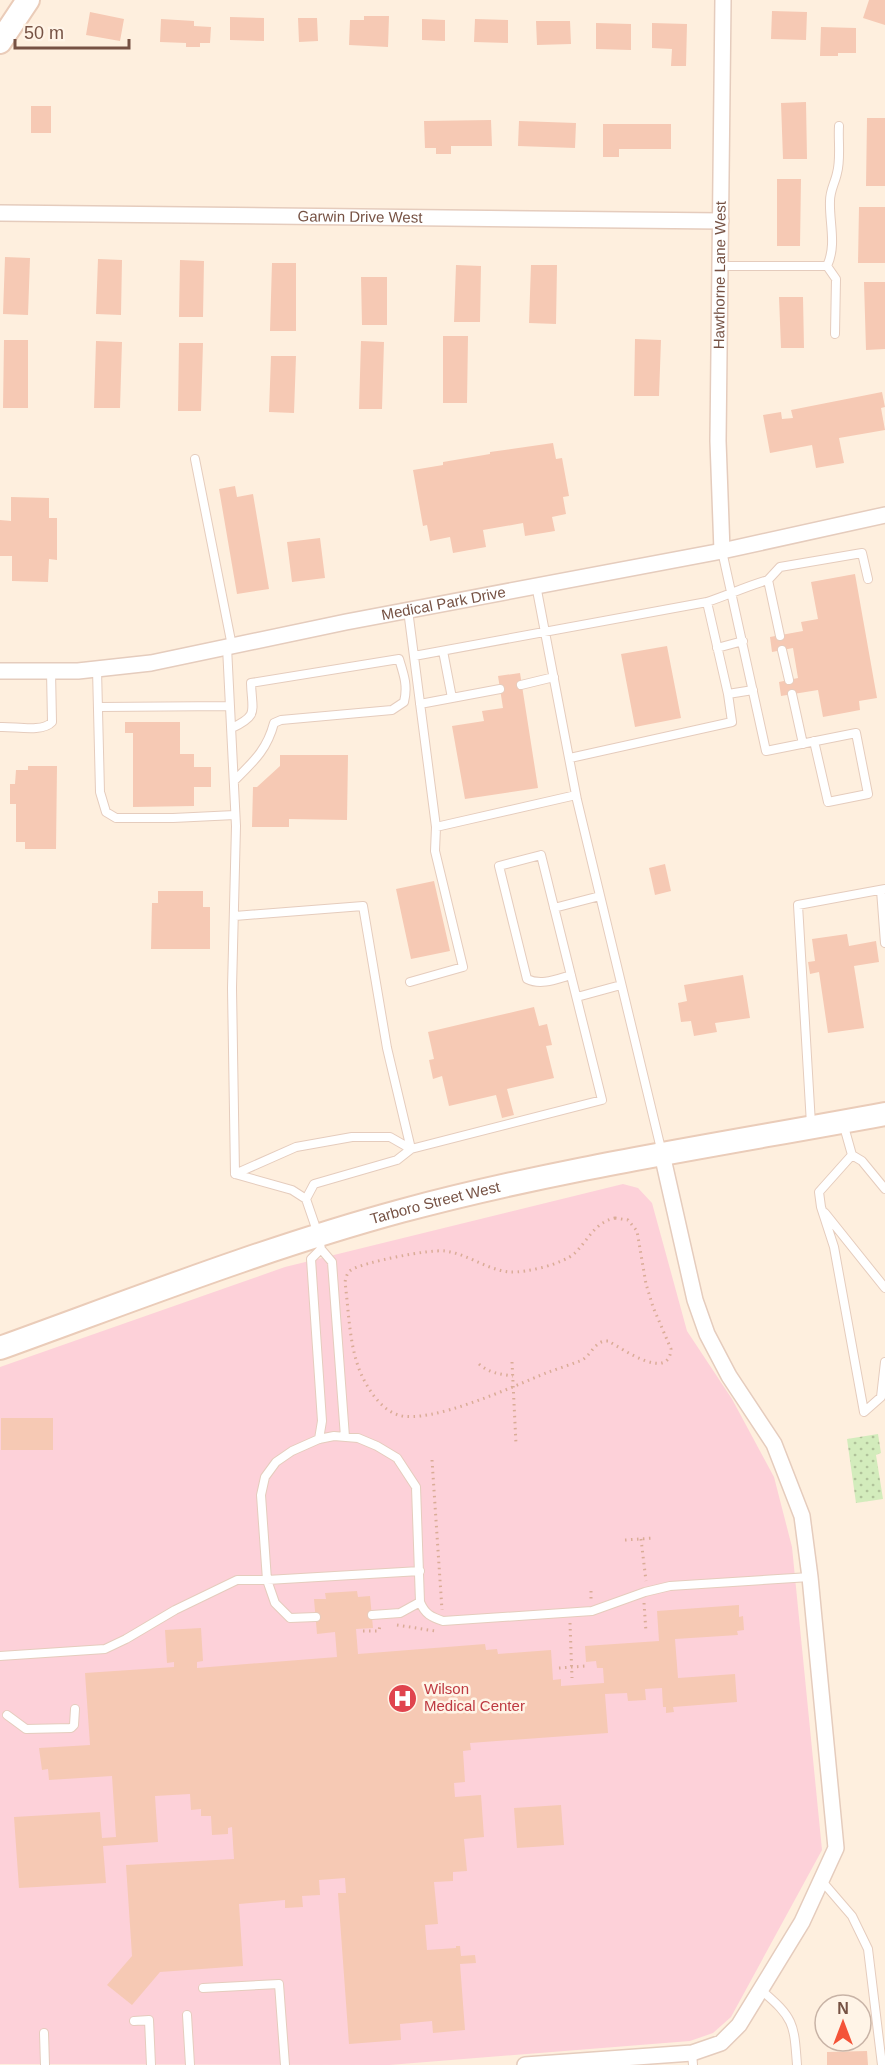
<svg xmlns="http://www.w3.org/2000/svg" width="885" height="2065" viewBox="0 0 885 2065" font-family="Helvetica,sans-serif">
<defs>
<pattern id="park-dots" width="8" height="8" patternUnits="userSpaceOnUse" patternTransform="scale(1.5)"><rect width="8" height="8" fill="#d3ecbc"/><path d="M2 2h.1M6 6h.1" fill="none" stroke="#b0c29a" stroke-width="1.8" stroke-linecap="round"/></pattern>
</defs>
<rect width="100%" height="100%" fill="#feefde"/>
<path fill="#fdd1d9" d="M623 1184 638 1188 652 1203 687 1331 732 1399 774 1477 792 1547 822 1850 731 2017 713 2033 690 2041 389 2065 0 2064V1367L285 1267Z"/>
<path fill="url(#park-dots)" d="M878 1434 881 1453 876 1455 883 1499 856 1503 847 1439Z"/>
<path fill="#f6c9b4" d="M869 0H885V25L863 18Z
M772 11 807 12 806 40 771 39Z
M90 12 124 19 120 41 86 35Z
M364 16H389L388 47 349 45 350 20H364Z
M230 17 264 18V41L230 40Z
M298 18H317L318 41 299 42Z
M161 19 194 21V26L211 27 210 43H200V47H186V43L160 42Z
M422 19 445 20V41L422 40Z
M475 19 508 20V43L474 42Z
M536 21H570L571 44 537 45Z
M596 23 631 24V50L596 49Z
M652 23 687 24 686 66H671L672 49 652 48Z
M821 27 856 28V53H838V56H820Z
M806 102 807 159H783L781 103Z
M31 106H51V133H31Z
M867 118H885V186H866Z
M491 120 492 146H451V154H436V148H425L424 121Z
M519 121 576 123 575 148 518 146Z
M603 124H671V149H619V157H603Z
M777 179H801L800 246H777Z
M859 207H885V263H858Z
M5 257 30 258 28 315 3 314Z
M98 259 122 260 121 315 96 314Z
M180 260 204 261 203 317H179Z
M272 263H296V331H270Z
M456 265 481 266 480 322H454Z
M531 265H557L556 324 529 323Z
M361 277H387V325H362Z
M864 282H885V349L866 350Z
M779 297H803L804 348H781Z
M443 336H468L467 403H443Z
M635 339 661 340 659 396H634Z
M4 340H28V408H3Z
M96 341 122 342 120 408H94Z
M361 341 384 342 382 409H359Z
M179 343H203L201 411H178Z
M271 356H296L294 413 269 412Z
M882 392 885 407 881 408 885 430 839 438 844 463 816 468 812 445 770 453 763 415 781 412 782 419 793 418 791 410Z
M553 443 556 459 562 458 569 496 563 497 566 514 552 517 555 531 525 536 523 523 483 530 486 547 453 553 450 537 430 541 427 525 423 526 413 470 443 465V462L490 454V452Z
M235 486 237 497 253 494 269 589 237 594 219 489Z
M11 497 49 498V518H57V560L49 559 48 582 12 581V556H0V520L11 521Z
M320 538 325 578 292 582 287 542Z
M855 574 877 698 859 701 860 710 823 717 818 690 781 696 779 682 798 678 793 648 772 652 770 637 803 631 801 622 818 619 811 582Z
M667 646 681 718 635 727 621 654Z
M520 673 538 788 465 799 452 726 484 721 482 711 503 708 498 676Z
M125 722H180V754H194V767H211V787H194V806L133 807V733H125Z
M280 755H348L347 820 289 819V827H252L253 787H257L280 766Z
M28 766H57L56 849H25V842H16V804H10V784H15L16 770H28Z
M665 864 671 891 655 895 649 868Z
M434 881 450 951 411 959 396 889Z
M158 891H203V907H210V949H151L152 903H158Z
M847 934 849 946 876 941 879 962 854 966 864 1028 828 1033 819 972 810 974 808 962 815 961 812 939Z
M743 975 750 1018 715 1023 717 1032 694 1036 691 1021 681 1022 678 1003 687 1001 684 985Z
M534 1007 539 1026 547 1024 552 1045 546 1046 554 1078 507 1089 514 1115 502 1118 496 1095 449 1106 442 1076 433 1079 429 1060 434 1059 428 1032Z
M1 1418H53V1450H1Z
M357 1591 358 1597 370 1596 373 1628 356 1629 358 1654 485 1644 486 1650 497 1649 498 1654 551 1650 553 1680 561 1679V1686L604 1683 603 1668H597L596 1661 586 1662 585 1646 659 1641 657 1611 739 1605V1617L743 1616 744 1630 737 1631 738 1635 675 1639 678 1678 735 1674 737 1702 673 1707 674 1712 666 1713V1707H663L662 1688 645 1689 646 1700 628 1701 627 1693 605 1694 608 1733 470 1743 471 1750 463 1751 465 1782 454 1783 455 1797 481 1795 484 1837 464 1839 467 1871 453 1872V1881L434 1882 438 1924 425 1925 427 1950 456 1948V1946H460L461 1956 475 1955 476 1963 460 1964 465 2030 433 2033 432 2021 400 2024 401 2040 349 2044 338 1893H346L345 1878 319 1880 320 1895 302 1896 303 1907 285 1908V1900L239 1904 243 1966 160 1972 132 2005 107 1985 132 1956 126 1865 234 1859 232 1827 228 1828V1834L212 1835 211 1816H201V1809L191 1810 190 1794 155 1796 158 1842 103 1846 106 1883 19 1888 14 1817 100 1812 102 1838 116 1837 112 1776 49 1780 48 1769 42 1770 39 1748 90 1745 85 1673 174 1667V1662L167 1663 165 1630 201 1628 203 1661 197 1662V1668L337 1657 335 1632 317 1634 314 1599H326L325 1593Z
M561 1805 564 1845 517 1848 514 1808Z
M867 2051 868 2065H827V2052Z"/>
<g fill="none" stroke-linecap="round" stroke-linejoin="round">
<defs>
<path id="lane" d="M720 266H827L836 279 835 334
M827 266C837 245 829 222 830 201 830 190 835 183 837 173 841 159 838 141 839 126
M195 459 232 646
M722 551 766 751 856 733 868 794 828 802 814 741
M768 580 780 567 862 553 868 579
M536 585 577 800 662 1153
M408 610 436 827 576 795
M227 647 236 826 232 988 235 1174 292 1190 306 1199 318 1234 321 1249 332 1262 345 1437
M717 648 743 641
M782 650 789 680
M443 651 452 698 500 689
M414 656 707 602C728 595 747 586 768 580L780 636
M97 669 100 792 106 812 116 818H173L235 815
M521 685 554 677
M728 694 753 690
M792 694 803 744
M420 704 452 698
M99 707 230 706
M0 727C14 726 42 733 52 722L51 671
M232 728C259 715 252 712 251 683L399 659C404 675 408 686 404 702L392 710 281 720 274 723C267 750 253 762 234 781
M570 758 732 722 728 694 707 602
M881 890 885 943
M554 908 600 896
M235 916 363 906 387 1048 411 1149
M410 982 463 967 435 851 436 827
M577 997 621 985
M843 1123 852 1155 862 1161 885 1189
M811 1124 798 905 885 889
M852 1155 819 1192 821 1207 834 1247 864 1412 881 1397 885 1362
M235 1174 296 1147 352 1137H390L411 1149
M306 1199 314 1184 397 1160 411 1149 602 1100 541 855 499 866 527 979C541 986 557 979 571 975
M825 1213 885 1288
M319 1439 322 1421 311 1259 321 1249
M372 1615 400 1613 420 1602
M316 1617 290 1618 275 1603 267 1580 261 1495 265 1477 276 1462 292 1451 319 1439 334 1436 358 1438 377 1446 397 1458 416 1487 420 1602C425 1614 431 1617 443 1621L592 1611 645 1592 670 1586 810 1577
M0 1656 105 1649 126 1639 175 1610 237 1580H267L420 1571
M7 1715 26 1729 71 1728 74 1725 75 1709
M821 1880 852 1916 868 1949 882 2065
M203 1988 279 1984 285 2065
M761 1990C794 2018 794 2023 797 2065
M187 2015 190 2065
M134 2021 149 2020 151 2065
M44 2033 45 2065
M692 2053 693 2065"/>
<g id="street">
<path id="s1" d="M0 213 721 221"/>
<path id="s2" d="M722 551 718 441 723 0"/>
<path id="s3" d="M0 671H78L151 663 346 622 722 551 885 515"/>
<path d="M525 2065 692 2053 721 2043 739 2025 802 1922 836 1848 810 1577 802 1516 774 1444 729 1376 707 1334 695 1300 662 1154"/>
</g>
<g id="secondary">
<path d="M0 42 28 0"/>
<path id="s4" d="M0 1348C133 1300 265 1248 401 1211 560 1168 724 1144 885 1114"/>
</g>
</defs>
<use href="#lane" stroke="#e5ccbd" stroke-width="10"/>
<use href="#street" stroke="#e5ccbd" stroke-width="18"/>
<use href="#secondary" stroke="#eaccb9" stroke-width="26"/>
<path stroke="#daac97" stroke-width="3" stroke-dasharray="1.5 4.5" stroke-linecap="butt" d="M615 1218 628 1220 637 1231 646 1284 653 1307 671 1349C669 1382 623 1349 608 1341 594 1340 592 1356 580 1361 569 1365 557 1369 546 1373 514 1386 430 1425 398 1415 381 1409 370 1392 362 1376 349 1348 349 1312 345 1282 346 1277 347 1273 351 1270 364 1262 430 1249 445 1251 468 1254 487 1270 510 1272 526 1273 563 1264 575 1253 588 1240 595 1222 615 1218Z
M512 1362 516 1444
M479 1364C489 1373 500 1374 513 1376
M432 1460 442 1610
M641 1539 646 1581
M625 1540 654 1538
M591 1591V1601
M644 1603 646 1632
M570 1623 572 1678
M397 1625 435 1631
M363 1631H379L380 1625
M559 1668 586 1666"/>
<use href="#lane" stroke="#fff" stroke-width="8"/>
<use href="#street" stroke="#fff" stroke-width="15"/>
<use href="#secondary" stroke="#fff" stroke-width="22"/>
</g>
<defs>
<symbol id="hospital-disc" viewBox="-11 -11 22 22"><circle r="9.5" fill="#e0444e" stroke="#fff4e7"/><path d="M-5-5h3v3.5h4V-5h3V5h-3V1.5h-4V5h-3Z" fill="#fff"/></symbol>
</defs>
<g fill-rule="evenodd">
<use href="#hospital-disc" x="386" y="1682" width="33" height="33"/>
</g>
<g text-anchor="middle" stroke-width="5" stroke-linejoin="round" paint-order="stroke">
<g font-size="15" fill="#765244" stroke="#fff4e7">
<text dy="5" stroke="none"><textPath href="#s1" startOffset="360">Garwin Drive West</textPath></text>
<text dy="5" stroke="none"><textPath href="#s2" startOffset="276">Hawthorne Lane West</textPath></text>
<text dy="5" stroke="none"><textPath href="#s3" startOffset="450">Medical Park Drive</textPath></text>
<text dy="5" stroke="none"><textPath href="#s4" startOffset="459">Tarboro Street West</textPath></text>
</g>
<g font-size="15" fill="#be3a42" stroke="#fff4e7" text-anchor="start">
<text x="424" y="1694">Wilson<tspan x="424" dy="17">Medical Center</tspan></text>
</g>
</g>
<g transform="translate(843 2023)"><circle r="28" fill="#fff4e7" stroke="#c8b3a6" stroke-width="1.5"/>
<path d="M0-4.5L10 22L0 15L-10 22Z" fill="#f45338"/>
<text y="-9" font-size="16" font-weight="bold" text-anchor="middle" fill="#765244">N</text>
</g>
<path d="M15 39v9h114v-9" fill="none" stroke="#765244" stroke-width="3"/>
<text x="24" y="39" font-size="18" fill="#765244" stroke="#fff4e7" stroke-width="4.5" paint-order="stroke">50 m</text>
</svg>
